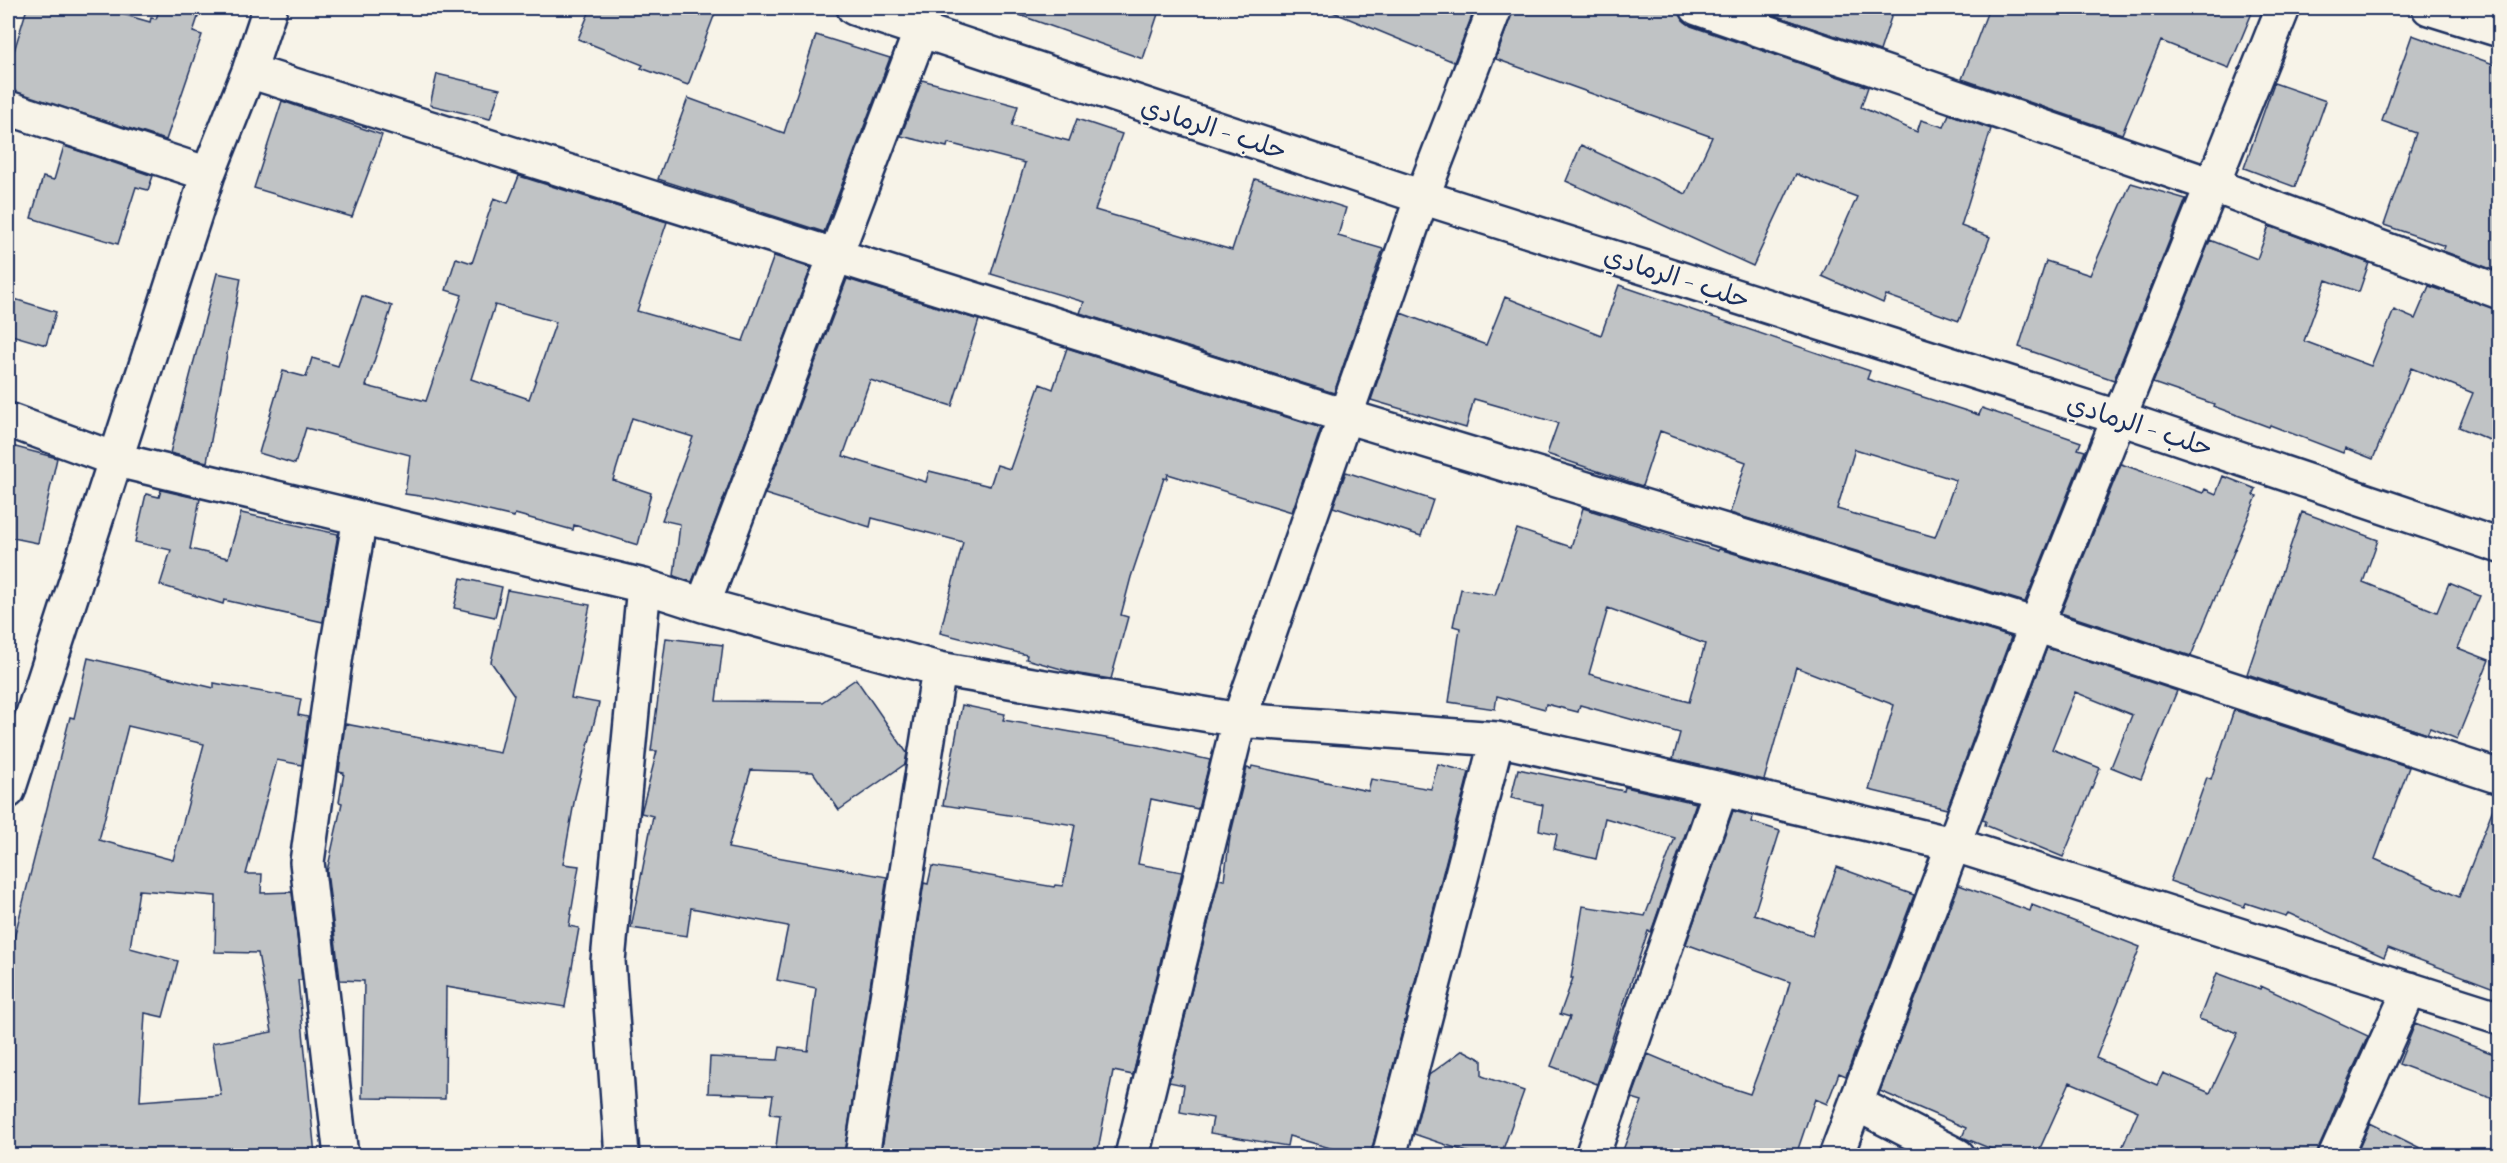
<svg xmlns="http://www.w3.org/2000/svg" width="2507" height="1163" viewBox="0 0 2507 1163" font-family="'Indie Flower','Playpen Sans Arabic',sans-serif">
<rect width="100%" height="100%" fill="#f7f3e8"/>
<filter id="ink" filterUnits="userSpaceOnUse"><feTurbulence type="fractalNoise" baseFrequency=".0167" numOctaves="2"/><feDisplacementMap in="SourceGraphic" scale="12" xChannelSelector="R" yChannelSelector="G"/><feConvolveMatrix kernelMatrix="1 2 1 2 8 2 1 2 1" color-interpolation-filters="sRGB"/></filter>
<g filter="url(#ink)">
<path fill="#c0c3c5" stroke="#1b2f5e" stroke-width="1.5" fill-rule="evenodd" d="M27 8H101L150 22 151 18 156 19 160 8H201L193 32 202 35 166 140 8 90V71Z
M591 8H717L688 85 641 68 643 65 578 39Z
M1012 8H1160L1143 59 1011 12Z
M1323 8H1475L1454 62Z
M1513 8H1679L1683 20 1691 26 1868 87 1861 107 1917 132 1921 120 1944 127 1949 114 1991 129 1961 226 1990 237 1959 321 1886 295 1883 303 1822 276 1857 197 1796 174 1753 266 1566 181 1581 145 1686 194 1712 137 1496 59Z
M1753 8H1894L1880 51Z
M1989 8H2254L2229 68 2161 41 2122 134 1962 79Z
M816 35 890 58 824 232 658 179 688 98 784 133Z
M2412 35 2499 66V272L2443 251 2445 246 2384 225 2416 133 2382 121Z
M437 74 500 89 490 119 430 105Z
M922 80 1018 106 1012 126 1069 141 1077 119 1122 134 1095 210 1232 250 1255 179 1346 208 1338 236 1383 249 1334 393 1080 313 1084 302 991 274 1025 163 948 143 947 147 901 136Z
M2274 83 2326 101 2295 187 2244 168Z
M282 101 382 135 352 217 254 188Z
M64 146 153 176 148 190 136 187 118 244 31 218 43 177 54 180Z
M519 176 667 222 637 311 743 341 774 256 811 268 692 582 674 576 680 524 662 520 693 437 632 418 613 480 651 493 638 545 574 525 573 530 515 514 514 517 434 498 405 494 410 455 306 428 295 464 259 453 283 371 306 377 312 358 338 366 362 296 392 306 366 386 426 401 462 295 446 290 456 258 472 263 494 198 508 203ZM495 305 556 322 529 399 471 379Z
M2131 183 2186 199 2114 380 2019 347 2046 261 2090 275Z
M2269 226 2369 263 2359 292 2326 280 2304 341 2371 366 2394 310 2415 319 2429 286 2499 310V444L2459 427 2473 393 2411 368 2373 459 2345 448 2343 453 2270 425 2269 427 2213 406 2214 404 2153 383 2210 240 2257 259Z
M217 273 241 278 207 462 170 453Z
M847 279 979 320 952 406 870 380 843 456 926 482 929 471 990 486 997 465 1010 469 1040 384 1053 389 1067 348 1321 428 1292 512 1168 474 1167 479 1164 478 1131 577 1121 615 1128 617 1111 679 1079 674 1026 659 1027 655 940 633 963 542 872 518 870 527 765 494Z
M1619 285 1870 371 1867 379 1979 415 1982 408 2081 442 2078 449 2085 451 2025 602 1730 513 1746 462 1660 431 1642 486 1547 454 1558 423 1474 399 1466 428 1371 400 1401 313 1486 345 1505 297 1601 335ZM1855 449 1956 480 1935 537 1837 509Z
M8 297 56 312 46 345 8 334Z
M8 445 57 458 38 543 8 537Z
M2121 464 2203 493 2205 489 2216 494 2223 476 2256 489 2253 495 2257 496 2191 656 2061 613Z
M1346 472 1433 500 1421 536 1333 507Z
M161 490 200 499 190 549 228 558 241 513 338 534 323 622 224 600 223 604 160 585 171 550 135 542 146 494 159 497Z
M1583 508 1718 551 1719 549 2011 637 1947 809 1869 790 1894 705 1796 667 1764 780 1673 759 1680 733 1580 705 1578 712 1546 704 1545 709 1497 696 1495 709 1449 702 1460 628 1453 626 1461 589 1495 595 1517 529 1571 547ZM1608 608 1705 644 1689 702 1589 674Z
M2302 512 2378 540 2363 582 2437 612 2449 583 2480 596 2458 648 2489 660 2457 739 2430 728 2427 734 2247 674Z
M461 578 502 587 495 617 454 608Z
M507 590 590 605 571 698 599 703 575 797 563 864 579 866 569 926 579 928 565 1007 446 987 445 1099 362 1098 364 981 340 980 327 871 342 803 339 802 344 773 339 772 345 724 500 753 514 695 491 662Z
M666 638 723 645 716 701 822 702 856 679 907 753 905 764 839 810 813 772 751 770 728 848 887 877 844 1155H775L780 1115 770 1114 773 1095 708 1093 710 1057 778 1060 780 1047 808 1051 816 988 777 980 788 926 691 908 687 936 631 928 653 816 641 813 657 751H651Z
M2047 648 2177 691 2141 779 2111 767 2132 715 2075 692 2052 749 2100 768 2063 857 1985 825 1986 821 1982 820Z
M88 658 214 688V683L301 699 298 715 308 717 302 765 277 760 246 874H262L261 893 292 892 302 980H298L315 1155H8V962L70 717 74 718ZM128 726 204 744 173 860 99 840ZM139 890 216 896 215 952 258 953 272 1032 212 1043 221 1095 140 1101 145 1013 163 1017 178 961 130 948Z
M962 705 1005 714 1003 720 1145 745 1210 760 1198 809 1151 799 1138 864 1182 872 1133 1075 1113 1071 1097 1155H881L924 883 928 884 932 866 1054 887 1055 885 1063 886 1075 825 943 805Z
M2234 710 2409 767 2375 859 2459 897 2497 798H2499V990L2388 948 2384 957 2288 913 2286 916 2246 903 2244 907 2170 881 2207 777 2211 779Z
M1438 764 1469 772 1371 1152 1358 1148 1354 1155 1289 1136 1287 1146 1210 1133 1213 1118 1180 1112 1184 1085 1169 1082 1219 879 1224 880 1230 837 1247 768 1251 769 1252 766 1368 791 1371 779 1431 789Z
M1518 769 1624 791 1625 787 1696 803 1651 932 1648 931 1597 1084 1551 1066 1570 1017 1560 1014 1573 978H1571L1583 906 1645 916 1675 838 1605 818 1596 859 1554 849 1557 834 1539 830 1543 805 1511 798Z
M1733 811 1753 816 1752 822 1780 831 1754 914 1812 935 1837 867 1914 895 1846 1076 1839 1073 1827 1104 1815 1099 1796 1155H1621L1642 1101 1632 1098 1648 1054 1719 1084 1750 1094 1784 1003 1790 982 1686 944Z
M1959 885 2030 911 2032 905 2140 947 2096 1058 2157 1085 2163 1073 2210 1093 2238 1033 2199 1019 2217 973 2260 989 2261 986 2368 1036 2336 1106 2317 1155H2119L2138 1111 2070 1082 2037 1155H2006L1962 1137 1966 1128 1880 1091Z
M2415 1024 2499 1056V1101L2399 1064Z
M1463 1050 1482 1060V1076L1524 1091 1501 1155H1476L1414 1134 1429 1075Z
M2370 1123 2434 1155H2356Z"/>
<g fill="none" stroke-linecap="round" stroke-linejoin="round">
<defs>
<path id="minor" d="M1697 8 2212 185 2500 292
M2429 8 2500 30
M249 71 1345 416 2036 625 2500 777
M8 108 208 174
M8 420 117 460 644 586 703 605 939 669 1239 720 1497 739 1721 789 1952 844 2500 1018
M703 605 921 30
M8 791 208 174 249 71 270 8
M1857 1104 1958 1156
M341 1156 307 862 336 654 360 518
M622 1156 608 961 644 586
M862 1156 939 669
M1132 1156 1239 720 1422 197 1495 8
M1389 1156 1497 739
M1592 1156 1721 789
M1836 1156 2036 625 2283 8
M2335 1156 2410 989"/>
<path id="highway" d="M854 8 1422 197 2120 418 2500 546"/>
</defs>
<use href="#minor" stroke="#1b2f5e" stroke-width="38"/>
<use href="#highway" stroke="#1b2f5e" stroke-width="38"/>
<use href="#minor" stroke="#f7f3e8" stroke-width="33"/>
<use href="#highway" stroke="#f7f3e8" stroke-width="33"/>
</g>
</g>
<g text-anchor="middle" stroke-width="4.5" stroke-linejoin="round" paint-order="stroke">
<g font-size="26" fill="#1b2f5e" stroke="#f7f3e8">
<text transform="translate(1214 128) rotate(18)" y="9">حلب - الرمادي</text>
<text transform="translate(1677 277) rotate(18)" y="9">حلب - الرمادي</text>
<text transform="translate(2140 425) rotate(18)" y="9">حلب - الرمادي</text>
</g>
</g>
<rect width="2507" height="1163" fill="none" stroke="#f7f3e8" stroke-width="30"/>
<rect x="15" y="15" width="2477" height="1133" fill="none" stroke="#1b2f5e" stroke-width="2" filter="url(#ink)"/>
</svg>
